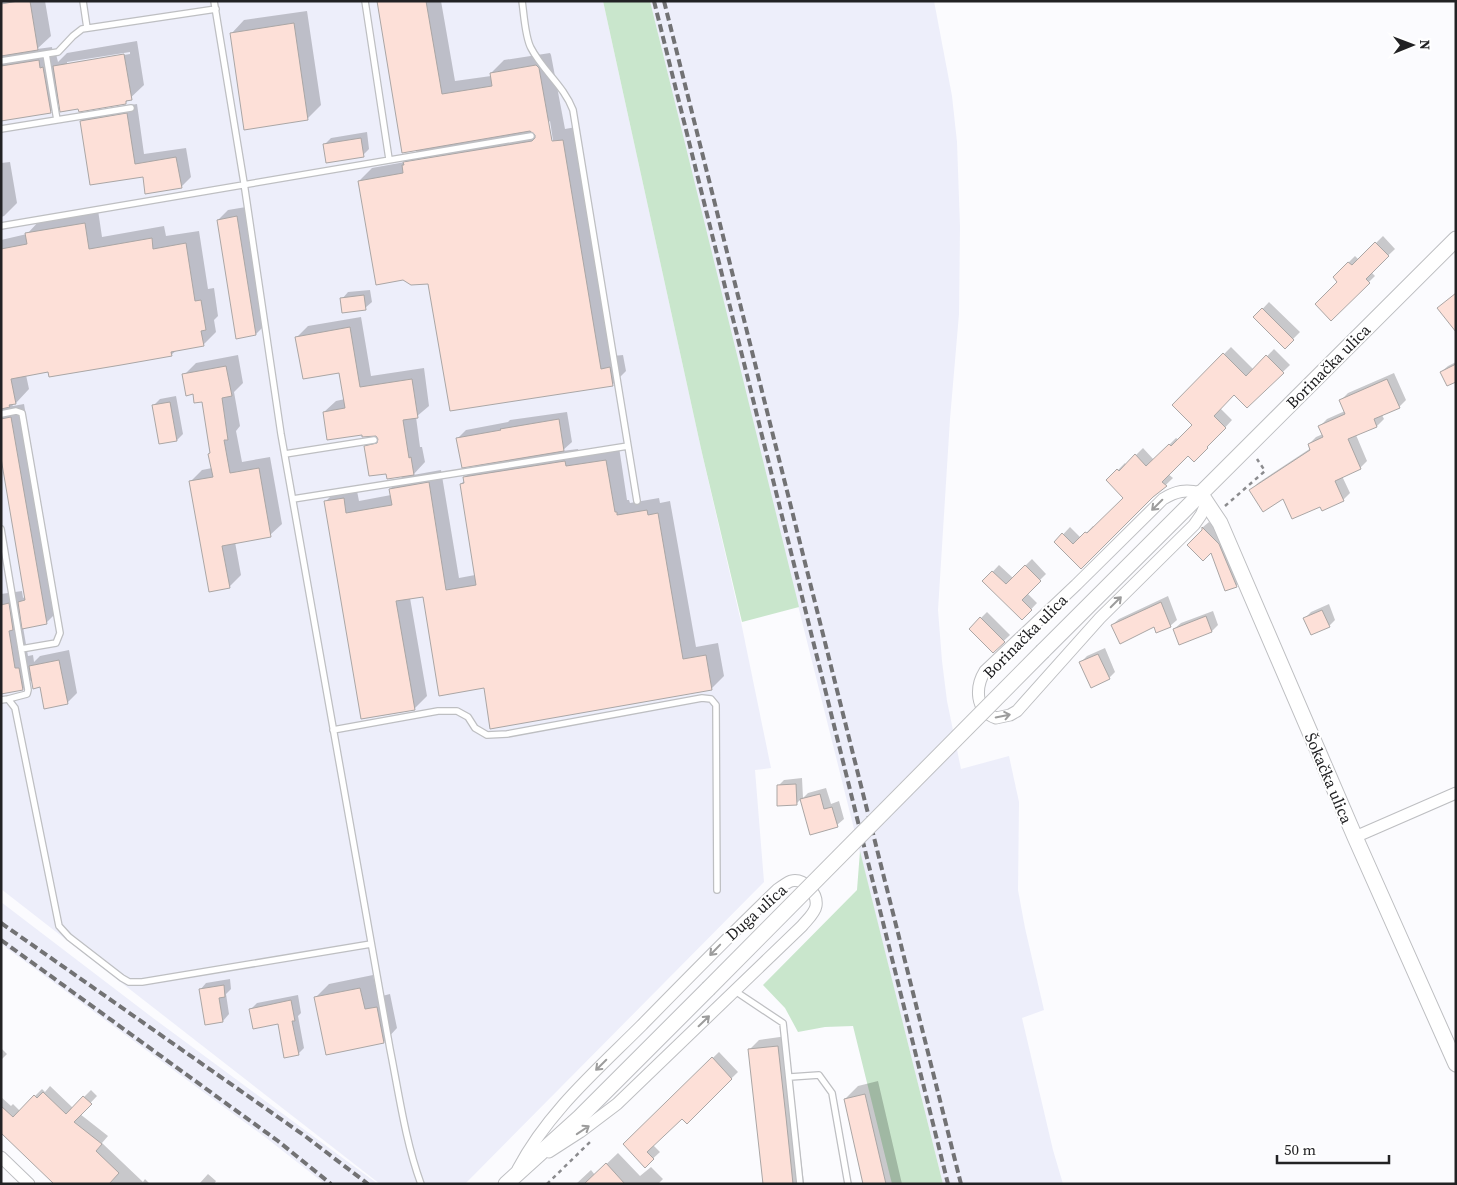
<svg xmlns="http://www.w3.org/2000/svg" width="1457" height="1185" viewBox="0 0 1457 1185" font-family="'Source Serif 4',serif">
<rect width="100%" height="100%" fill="#fbfbfe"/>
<path fill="#edeefa" d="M1 1H603L702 453 741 622 771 768 755 770 764 882 465 1184H380L1 889Z
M650 1H934L952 96 957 142 960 227 959 314 950 419 938 610 942 661 947 701 961 769 1009 756 1019 802 1018 890 1025 928 1044 1010 1022 1018 1053 1150 1063 1184H943L753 426Z
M1 902 153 1018 378 1184H325L265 1137 1 944Z"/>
<path fill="#c9e6cc" d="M603 1H650L799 607 742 622 702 453Z
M860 851 943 1184H892L853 1026 825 1027 798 1032 785 1008 763 985 857 890Z"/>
<path fill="#0003" fill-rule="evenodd" d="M1 1H45L51 36 37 49 52 47 53 55 56 54 58 62 67 53 137 41 144 85 125 103 79 107 60 102 50 112 1 120ZM130 52V54L67 64V62Z
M378 1H441L455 81 491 76V73L504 60 550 53 551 55 565 129 576 127 613 356 623 355 626 371 613 384 452 410 429 282 359 181 372 168 405 162 419 149ZM550 121 554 147 552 148 547 123Z
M307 11 321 105 308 118 245 128 231 34 244 20Z
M137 104 144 154 186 148 191 177 181 187 144 175 81 121 91 111Z
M367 132 369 149 363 155 324 145 331 138Z
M10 162 17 203 4 216 1 217V163Z
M246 207 266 324 256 334 218 220 228 210Z
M98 210 102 237 164 226 166 236 199 231 208 289 214 288 218 316 214 320 216 332 203 345 177 350 171 355 26 375 29 389 16 403H11L13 406 24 404 59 610 46 623 23 627 28 656 33 655 34 662 40 656 69 650 77 693 67 703 32 679 23 689 1 693V594L22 591 23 598 26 596 1 451V240L27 234 40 220Z
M1383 236 1395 249 1371 272 1375 276 1331 319 1339 282 1334 277 1355 256 1359 260Z
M370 290 372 302 365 308 342 299 348 292Z
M1269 302 1300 332 1285 347 1255 317Z
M361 317 371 376 424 368 429 406 416 417 420 447H422L425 462 413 475 441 470 459 578 475 575 461 484 465 480V477L478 464 458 438 466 430 508 422 510 420 567 412 572 442 562 451 578 449 579 454 619 447 627 500H629L630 503 659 498 660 503 670 501 696 647 718 643 724 676 711 689 485 687 424 596 410 598 427 696 414 709 326 501 338 489 356 486 359 501 391 495 390 489 404 475 387 472 365 447 377 435 324 412 336 401 345 399 341 371 297 337 308 326Z
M1231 347 1254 370 1274 349 1290 365 1247 407 1234 393 1220 408 1232 420 1201 454H1188L1168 474 1173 478 1081 567 1056 542 1070 527 1081 538 1093 526 1095 527 1124 498 1108 480 1125 463 1126 465 1143 448 1154 460 1176 438 1179 440 1194 425 1174 405Z
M238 355 243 383 234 392 240 426 236 431 242 462 270 457 282 524 270 535 235 542 241 575 229 587 190 482 202 470 212 468 203 400 194 393 184 375 196 363Z
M1456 362V380L1441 372 1448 366Z
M1394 373 1406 400 1399 407 1382 415 1384 419 1377 426 1356 435 1367 461 1360 468 1342 476 1350 493 1343 500 1321 505 1251 490 1258 483 1311 448 1309 444 1316 437 1323 434 1320 426 1327 419 1345 411 1341 400 1348 393Z
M176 396 183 434 177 440 153 406 160 399Z
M1209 522 1225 538 1242 579 1236 586 1203 530V527Z
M1032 559 1046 574 1027 593 1037 603 1022 619 984 581 999 565 1013 578Z
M1168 596 1177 620 1170 626 1112 625 1119 619Z
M1329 604 1335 620 1329 626 1305 618 1311 612Z
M1213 611 1218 625 1212 631 1180 643 1174 629 1181 623Z
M987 612 1010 635 993 651 970 629Z
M1105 648 1115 672 1109 678 1081 662 1087 656Z
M802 778 803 798 808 793 826 788 831 804 839 801 844 819 837 825 811 833 801 799 796 804 778 786 784 780Z
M373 975 378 997 390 994 397 1028 384 1042 316 997 329 984Z
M230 979 231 989 226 994 229 1014 223 1021 200 990 206 983Z
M298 995 301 1013 298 1016 304 1048 298 1054 279 1023 251 1009 257 1003Z
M787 1036 804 1184H764L749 1050 759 1040Z
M1 1048 7 1054 1 1060Z
M719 1052 738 1072 687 1122 682 1117 653 1145 660 1152 645 1166 624 1144Z
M878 1081 902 1184H865L845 1099 858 1086Z
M50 1086 73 1108 91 1090 97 1096 80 1114 108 1136 102 1143 143 1182 145 1179 150 1184H56L1 1133V1097L11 1106 13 1104 20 1111 42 1089 45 1092Z
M618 1153 640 1176 651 1167 663 1179 658 1184H576L591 1170 595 1175Z
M208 1174 216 1181 214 1184H199Z"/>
<path fill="#fde0d8" stroke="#aaa6a5" d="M18 1H30L38 50 1 56V4Z
M377 1H426L442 94 492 86 490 73 536 65 539 68 552 141 563 140 601 369 610 367 613 386 450 411 428 284 411 285 403 280 376 285 358 181 403 173 402 165H404L403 162 532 141 535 138V135L530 131 402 153Z
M294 23 308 120 244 130 230 33Z
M124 54 132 100 126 101V104L79 112 78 109 60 112 53 66Z
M39 60 40 68 43 67 51 113 1 121V66Z
M127 113 135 164 176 157 182 188 145 194 143 177 90 185 80 121Z
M361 138 364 157 326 163 323 144Z
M237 216 256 335 236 339 217 220Z
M85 223 89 249 152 238 153 249 186 243 195 301 201 300 206 330 201 331 204 346 171 352 172 356 121 365 49 377 48 372 11 379 16 404 9 405 10 407 1 409V249L27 244 25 233Z
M1375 242 1389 256 1366 279 1370 283 1331 321 1315 304 1337 282 1333 277 1348 262 1352 265Z
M1456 293V332L1437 308Z
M364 295 366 310 342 313 340 298Z
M1262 308 1294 340 1285 349 1253 317Z
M350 327 360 387 412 379 418 418 403 420 409 458 411 457 414 475 387 479 386 474 369 476 364 446 377 443 378 439 376 436 362 437V435L327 440 323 412 345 408 339 373 303 379 295 337Z
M1223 353 1246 376 1266 355 1284 373 1247 408 1234 395 1214 416 1226 428 1207 447 1208 448 1194 462 1188 456 1162 482 1167 486 1153 497 1081 569 1054 542 1062 533 1073 544 1085 532 1087 533 1123 498 1106 480 1117 469 1119 471 1135 454 1146 466 1169 444 1171 446 1192 425 1172 405Z
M1456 364V382L1447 386 1440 372Z
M226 366 232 396 222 398 228 440H224L230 473 259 468 271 537 222 546 230 588 209 592 189 481 213 477 208 454 210 453 202 402 194 403 193 394 186 396 182 374Z
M1387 379 1400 408 1374 419 1377 427 1348 439 1361 469 1335 481 1344 501 1322 511 1320 507 1292 519 1283 499 1263 512 1249 490 1310 450 1308 444 1323 437 1318 426 1345 414 1339 400Z
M170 402 177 441 159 444 152 405Z
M11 417 47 624 22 629 18 602 25 600 1 458V419Z
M559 419 564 451 462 468 456 438 501 430 500 429Z
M606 460 615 512H617V515L647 510 648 515 658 513 683 659 706 655 712 690 490 729 484 688 439 696 423 597 396 601 415 710 361 719 324 501 344 498 346 513 380 507 392 505 389 489 429 482 446 590 476 585 460 484 464 483 463 477 565 461 566 466Z
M1202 527 1219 544 1237 587 1225 591 1211 553 1203 561 1187 545 1202 530Z
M1025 565 1041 581 1022 600 1032 610 1022 620 982 581 992 571 1006 584Z
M1161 602 1171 627 1156 633 1154 627 1120 644 1111 625Z
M9 603 13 630 9 631 15 668H19L23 690 1 694V605Z
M1322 610 1330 627 1311 635 1303 618Z
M1206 616 1212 632 1179 645 1173 629Z
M980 617 1005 642 993 653 969 629Z
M1098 654 1110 679 1091 688 1079 662Z
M59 660 68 704 44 709 40 687 33 689 29 666Z
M796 784 797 805 777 806V785Z
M820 794 824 809 832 807 838 827 810 835 800 799Z
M224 985 225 997 219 998 223 1022 205 1025 199 989Z
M360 988 365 1009 377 1007 384 1043 326 1055 314 997Z
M291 1000 295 1021H292L299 1055 284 1058 278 1024 253 1029 249 1009Z
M778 1046 786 1117 793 1184H763L748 1049Z
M712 1057 732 1079 687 1124 682 1119 647 1152 654 1159 645 1168 623 1144Z
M43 1092 66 1114 83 1096 92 1104 74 1122 102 1144 96 1151 119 1173 109 1184H54L1 1133V1106L13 1117 34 1095 37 1098Z
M865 1094 886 1184H863L844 1099Z
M606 1163 625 1184H584Z"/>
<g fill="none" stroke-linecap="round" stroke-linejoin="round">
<defs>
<path id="service" d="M83 1 87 28
M214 1 244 183 281 434 390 1049C399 1094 405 1140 421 1184
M365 1 389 159
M522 1C524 14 525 37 531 48 543 71 564 86 573 110L637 501
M46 54 57 120
M1 61 58 52 73 36 82 29 216 9
M1 129 131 108
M1 226 531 136
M1 414 16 411 22 413 60 633 56 643 21 649
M285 454 374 440
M293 499 628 446
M1 529 28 690 27 694 8 699
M1 700 8 699 15 708 59 926 69 937 122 978 129 982H142L371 944
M333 730 438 711H457L468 717 475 728 487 735 507 734 702 698 711 699 716 705 717 890
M735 991 783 1023 800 1184
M790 1077 819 1075 832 1093 848 1184"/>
<path id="minor" d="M1200 493C1186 489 1176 491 1163 499L1076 585 985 671C975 687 975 711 996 718L1010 715 1017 711 1100 618 1194 525 1201 515 1207 502
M1355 837 1456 793
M1 1157 29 1184
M518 1169C548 1112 597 1070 642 1025 687 979 731 934 777 890 781 887 786 883 791 881 804 878 818 893 816 906 815 913 807 920 802 926L617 1104 580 1132 549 1152"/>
<path id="tertiary" d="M1200 493 1220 523 1355 837 1456 1064
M1043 651 1456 239
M506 1184 580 1117 708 989"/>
</defs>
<use href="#service" stroke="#bebfc2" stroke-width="8"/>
<use href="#minor" stroke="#bebfc2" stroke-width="13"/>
<use href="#tertiary" stroke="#bebfc2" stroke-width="17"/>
<path stroke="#8b8b8e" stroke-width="2.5" stroke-dasharray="4 4" stroke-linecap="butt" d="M1225 506 1265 471 1257 459
M547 1184 590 1142"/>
<use href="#service" stroke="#fff" stroke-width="5.5"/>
<use href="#minor" stroke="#fff" stroke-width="11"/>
<use href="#tertiary" stroke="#fff" stroke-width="15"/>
<path stroke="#727274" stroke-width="4" stroke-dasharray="8 4" stroke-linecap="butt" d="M654 1 948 1184
M664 1 961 1184
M1 923 305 1136 368 1184
M1 940 278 1141 331 1184"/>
<defs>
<path id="tertiary-bridge" d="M708 989 1043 651"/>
</defs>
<use href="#tertiary-bridge" stroke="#bebfc2" stroke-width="17" stroke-linecap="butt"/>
<use href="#tertiary-bridge" stroke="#fff" stroke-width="15"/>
</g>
<defs><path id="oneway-shaft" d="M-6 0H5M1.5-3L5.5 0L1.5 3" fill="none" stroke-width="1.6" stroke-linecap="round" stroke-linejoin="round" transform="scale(1.25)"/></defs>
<g stroke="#9c9c9c">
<use href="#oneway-shaft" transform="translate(1157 505) rotate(135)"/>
<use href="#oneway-shaft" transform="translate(1116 602) rotate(-45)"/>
<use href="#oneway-shaft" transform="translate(1003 716) rotate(-11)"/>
<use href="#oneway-shaft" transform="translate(715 950) rotate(134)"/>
<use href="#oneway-shaft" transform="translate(704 1021) rotate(-44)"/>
<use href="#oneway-shaft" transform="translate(601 1065) rotate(135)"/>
<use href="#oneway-shaft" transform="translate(583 1130) rotate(-34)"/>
</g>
<g text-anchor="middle" stroke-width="4" stroke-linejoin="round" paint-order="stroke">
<g font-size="16" fill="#222224" stroke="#fff">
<text transform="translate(1328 366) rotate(-45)" y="6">Borinačka ulica</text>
<text transform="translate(1025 636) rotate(-45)" y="6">Borinačka ulica</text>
<text transform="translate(1329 778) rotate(67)" y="6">Šokačka ulica</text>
<text transform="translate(756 912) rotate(-42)" y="6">Duga ulica</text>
</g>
</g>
<rect width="1457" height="1185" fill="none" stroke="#222224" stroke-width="5"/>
<g transform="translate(1412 45) rotate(89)" stroke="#ffffff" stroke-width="4" paint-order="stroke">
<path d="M0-4L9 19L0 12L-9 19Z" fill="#222224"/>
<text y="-8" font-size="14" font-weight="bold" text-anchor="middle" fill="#222224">N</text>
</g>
<path d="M1277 1155v8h112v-8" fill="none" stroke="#222224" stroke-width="2.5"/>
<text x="1284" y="1155" font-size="15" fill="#222224" stroke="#ffffff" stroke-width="4" paint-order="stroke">50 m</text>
</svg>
